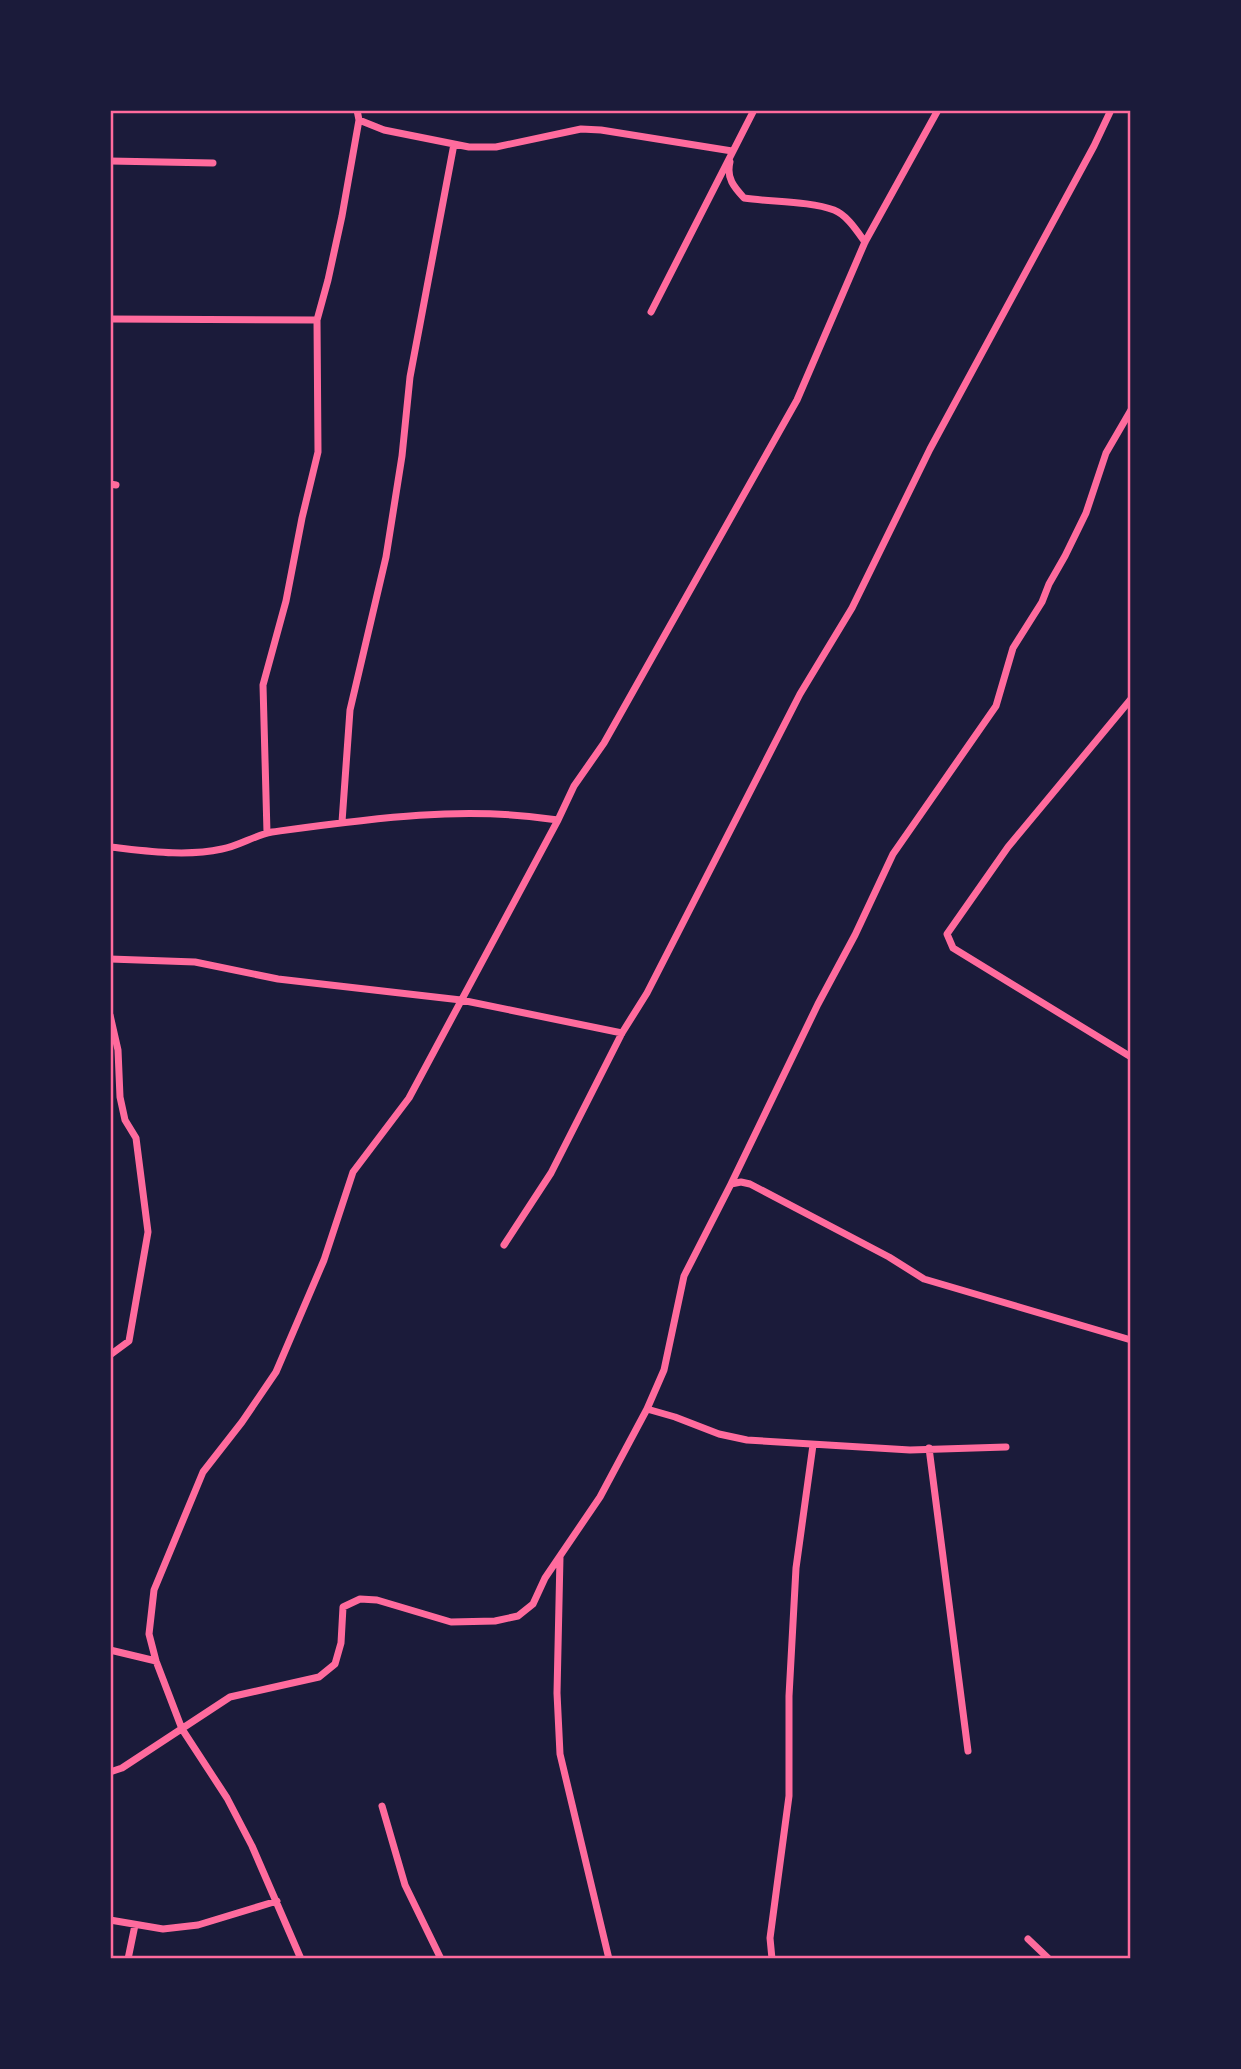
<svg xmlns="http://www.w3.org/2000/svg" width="1241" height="2069" viewBox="0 0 1241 2069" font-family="'Golos Text',sans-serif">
<rect width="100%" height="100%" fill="#1b1b3a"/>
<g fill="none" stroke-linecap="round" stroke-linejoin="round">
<path stroke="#ff6b9d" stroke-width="7" d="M359 120 384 130 469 147H496L581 129 601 130 732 151
M110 161 213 163
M730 162C726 178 734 187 744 198 770 202 810 201 834 210 847 215 857 231 865 242
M651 312 754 110
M110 319 317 320
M110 484 116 485
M1131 699 1008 847 947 934 953 948 1131 1057
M342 822 350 710 386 557 402 456 410 377 454 144
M267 833 263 685 286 601 302 518 318 452 317 320 328 280 342 216 359 120 357 110
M110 847C147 851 185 857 222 849 239 846 255 835 272 832 367 819 463 805 558 820
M110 959 195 962 278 979 461 1000 622 1033
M110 1015 118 1050 120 1097 125 1120 136 1138 148 1232 129 1341 110 1355
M731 1184 818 1004 855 935 893 854 996 706 1013 648 1042 602 1049 584 1065 556 1086 513 1106 453 1131 410
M504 1245 551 1173 622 1033 647 993 800 694 852 608 930 449 1094 146 1111 110
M647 1409 675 1417 719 1434 747 1440 910 1450 1006 1447
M929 1448 968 1751
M560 1557 557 1693 560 1754 609 1959
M110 1650 156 1661
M110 1772 122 1768 230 1697 319 1677 335 1664 341 1643 343 1607 360 1599 377 1600 451 1622 495 1621 518 1616 533 1604 545 1578 600 1497 647 1409 664 1370 684 1276 731 1184 741 1182 750 1184 889 1257 924 1279 1131 1340
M382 1806 405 1885 441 1959
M110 1920 163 1929 198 1925 277 1901
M1028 1939 1049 1959
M128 1959 135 1925
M301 1959 252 1846 227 1798 182 1729 156 1661 149 1634 154 1590 203 1472 242 1422 276 1372 324 1260 353 1172 409 1098 558 820 574 786 604 743 797 400 865 242 938 110
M772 1959 770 1938 789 1796V1696L796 1568 813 1445"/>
</g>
<rect width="1241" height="2069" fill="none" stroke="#1b1b3a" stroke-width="224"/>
<rect x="112" y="112" width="1017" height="1845" fill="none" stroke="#ff6b9d" stroke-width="2.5"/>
</svg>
